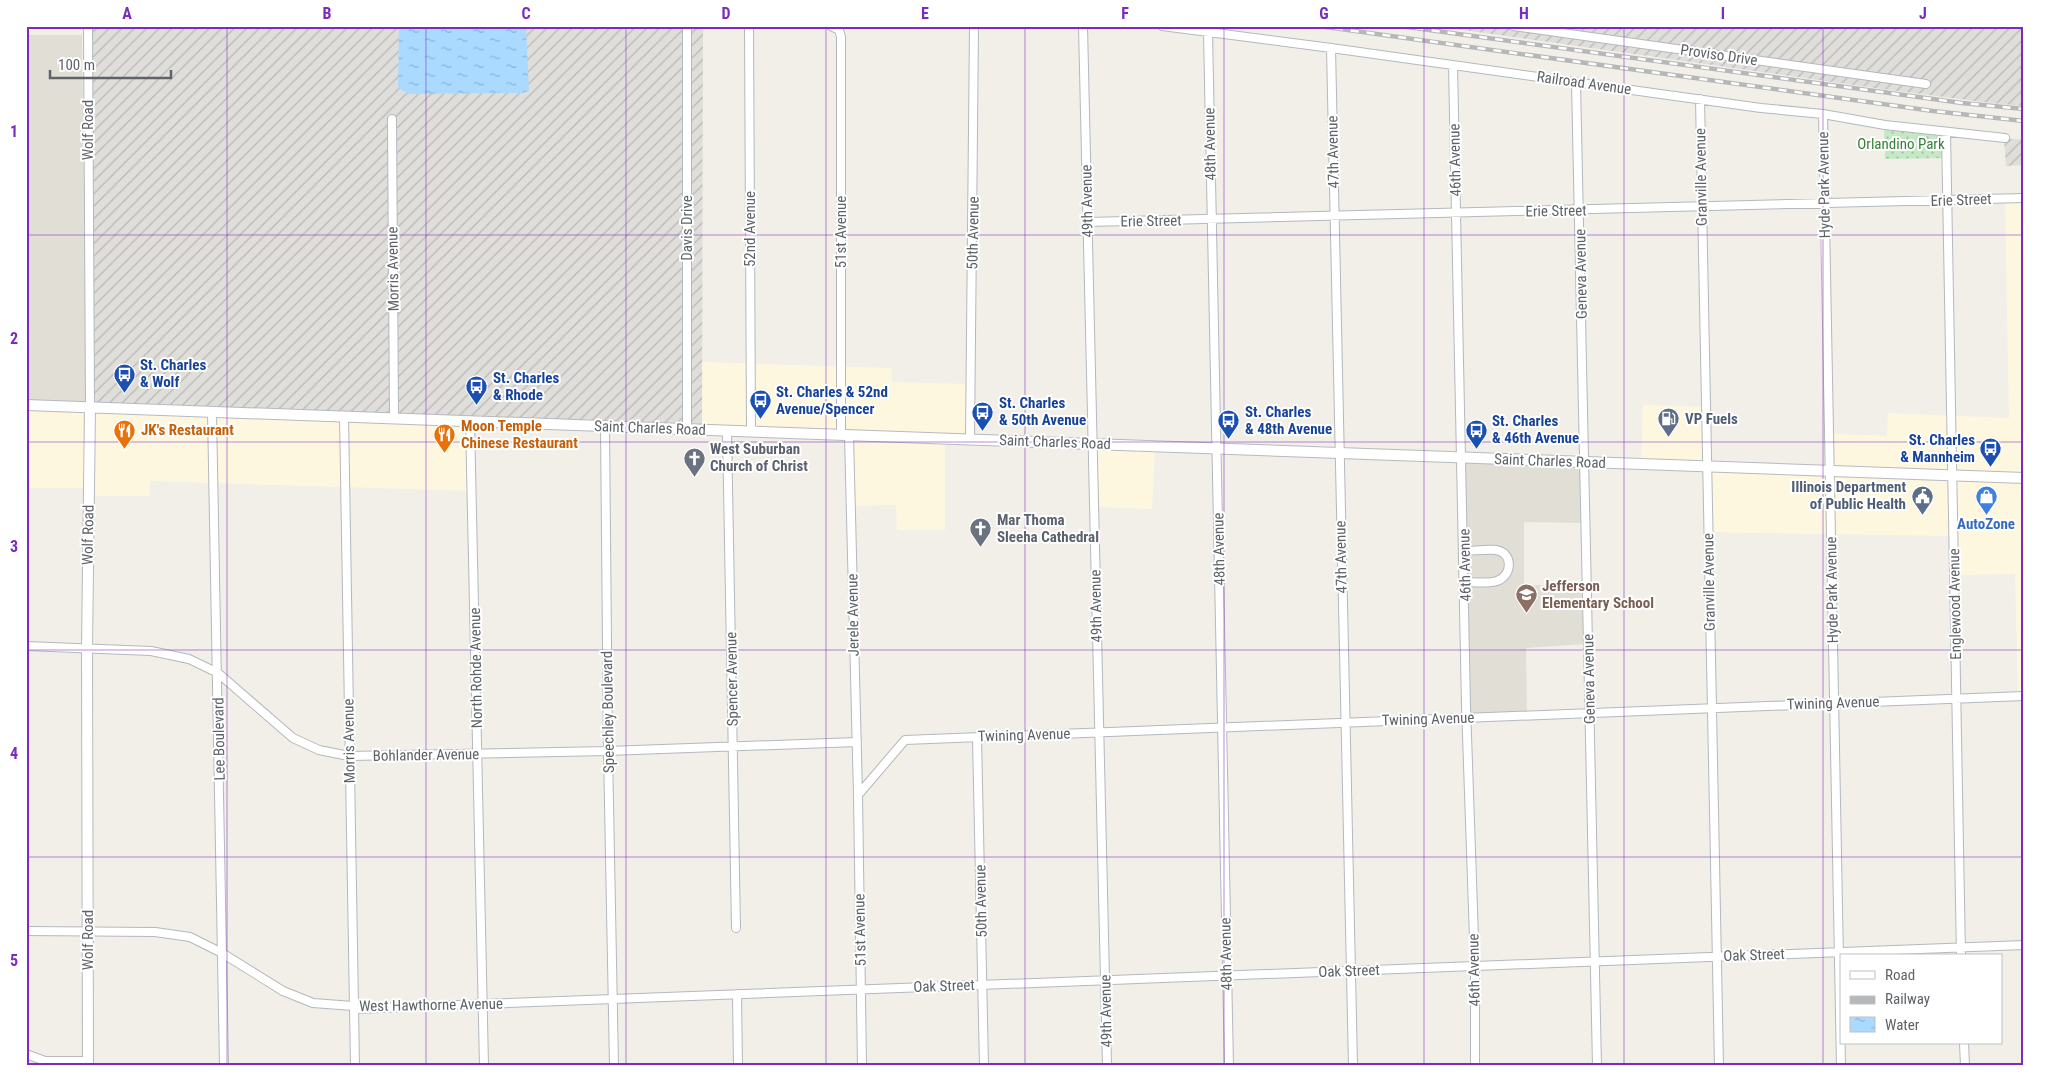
<svg xmlns="http://www.w3.org/2000/svg" width="2050" height="1092" viewBox="0 0 2050 1092" font-family="'Roboto Condensed',sans-serif">
<defs>
<pattern id="industrial-furrows" width="10" height="10" patternUnits="userSpaceOnUse" patternTransform="scale(1.25)"><rect width="10" height="10" fill="#e0deda"/><path d="M-1 1l2-2M0 10L10 0M9 11l2-2" fill="none" stroke="#b9b8b5"/></pattern>
<pattern id="park-dots" width="8" height="8" patternUnits="userSpaceOnUse" patternTransform="scale(1.25)"><rect width="8" height="8" fill="#c5e8c5"/><path d="M2 2h.1M6 6h.1" fill="none" stroke="#a3c0a4" stroke-width="1.8" stroke-linecap="round"/></pattern>
<pattern id="water-ripples" width="26" height="14" patternUnits="userSpaceOnUse" patternTransform="scale(1.25)"><rect width="26" height="14" fill="#aadaff"/><path d="M2 4q2-2 4 0t4 0M15 11q2-2 4 0t4 0" fill="none" stroke="#8eb4d2"/></pattern>
</defs>
<rect width="100%" height="100%" fill="#f1efe8"/>
<path fill="#fef7e0" d="M2005 200H2024V476L1833 470 1832 434 1887 436 1888 413 2009 418Z
M702 362 891 368 892 382 971 384V438L702 427Z
M1643 405 1705 407 1708 465 1641 463Z
M26 407 87 410V488H27L26 518Z
M92 410 472 423 473 491 150 481 149 496H92Z
M852 438 945 441V530H897L896 505 854 506Z
M1096 446 1155 448 1152 509 1097 507Z
M1708 468 2024 479V698L2018 699 2015 574 1953 575 1952 536 1709 532Z"/>
<path fill="url(#industrial-furrows)" d="M92 26H703L702 430 93 404Z
M1435 26H2024V106L1991 103 1882 89Z
M2004 139H2024V165L2006 166Z"/>
<path fill="#e1ded6" d="M26 35H82L87 404 26 402Z
M1464 460 1582 464 1583 523 1524 522V585H1584L1585 644 1526 648 1527 713 1470 716Z"/>
<path fill="url(#park-dots)" d="M1884 126 1947 133V158L1885 159Z"/>
<path fill="url(#water-ripples)" d="M399 26H526L529 91 522 93 409 94 398 88Z"/>
<g fill="none" stroke-linecap="round" stroke-linejoin="round">
<defs>
<path id="street" d="M88 26 90 407
M687 26V429
M749 26 751 431
M831 26 839 30 841 37V435
M1083 26 1107 1066
M1162 26 1331 48 1761 108 1823 114 1885 125 2005 138
M1513 26 1926 84
M1208 32 1229 1066
M1331 48 1353 1066
M1453 65 1466 706 1475 967V1066
M1576 82 1597 1066
M1700 99 1719 1066
M1823 114 1841 1066
M392 119 394 418
M1946 132 1961 956
M1088 222 2024 198
M212 412 224 1066
M344 416 355 1066
M470 421 484 1066
M605 426 608 751 614 1066
M727 431 736 928
M849 435 858 795 862 1066
M970 439 974 26
M1464 551C1474 551 1486 549 1496 550 1514 553 1512 576 1497 581 1488 584 1475 582 1465 582
M26 646 151 651 189 659 218 673 293 738 319 750 349 756 608 751 857 742
M977 737 984 1066
M858 795 905 740 2024 696
M26 931 155 932 190 937 222 953 283 991 313 1003 353 1006 354 1009 2024 945
M737 994 738 1066
M1964 1043 1965 1066
M26 1054 45 1061H88"/>
<path id="secondary" d="M26 405 2024 478
M88 1066 87 649 90 407"/>
</defs>
<use href="#street" stroke="#b5b8bc" stroke-width="10"/>
<use href="#secondary" stroke="#b6babf" stroke-width="12"/>
<use href="#street" stroke="#fff" stroke-width="8"/>
<use href="#secondary" stroke="#fff" stroke-width="10"/>
<defs>
<path id="rail" d="M1319 26 1933 111 2024 121
M1400 26 1962 103 2024 109"/>
</defs>
<use href="#rail" stroke="#b6b7b8" stroke-width="4.5"/>
<use href="#rail" stroke="#fff" stroke-width="2.5" stroke-dasharray="8" stroke-linecap="butt"/>
</g>
<path fill="none" stroke="#7b2cbf" stroke-width="1" stroke-opacity="0.55" d="M227 26V1066M426 26V1066M626 26V1066M826 26V1066M1025 26V1066M1224 26V1066M1424 26V1066M1624 26V1066M1823 26V1066M26 235H2024M26 442H2024M26 650H2024M26 857H2024"/>
<defs>
<symbol id="bus-pin" viewBox="-11 -11 22 30"><path d="M0 17L-7.5 6A9.5 9.5 0 1 1 7.5 6Z" fill="#1a4fb4" stroke="#fff"/><path d="M-5-6H5V4H4V6H2V4H-2V6H-4V4H-5ZM-3.5-4V0h7V-4ZM-3.5 1.2v1.5H-2V1.2ZM2 1.2v1.5H3.5V1.2Z" fill="#fff"/></symbol>
<symbol id="fuel-pin" viewBox="-11 -11 22 30"><path d="M0 17L-7.5 6A9.5 9.5 0 1 1 7.5 6Z" fill="#5c6f8a" stroke="#fff"/><path d="M-5.5-6h7V0h2V4h1.3V-2.5L3-4.5l.8-.8L6-3V5H2.5V1h-1V6h-7ZM-4.2-4.7v3.2H.2V-4.7Z" fill="#fff"/></symbol>
<symbol id="restaurant-pin" viewBox="-11 -11 22 30"><path d="M0 17L-7.5 6A9.5 9.5 0 1 1 7.5 6Z" fill="#e8710a" stroke="#fff"/><path d="M-5-6h1v4h1v-4h1v4h1v-4h1v5L-1.5 .5V6h-2V.5L-5-1ZM5-6V6H3V1.5H1.5Q1.5-4 5-6Z" fill="#fff"/></symbol>
<symbol id="church-pin" viewBox="-11 -11 22 30"><path d="M0 17L-7.5 6A9.5 9.5 0 1 1 7.5 6Z" fill="#6b7280" stroke="#fff"/><path d="M-1.2-6h2.4v3.5h3.3v2.4h-3.3V6h-2.4V-.1h-3.3v-2.4h3.3Z" fill="#fff"/></symbol>
<symbol id="civic-pin" viewBox="-11 -11 22 30"><path d="M0 17L-7.5 6A9.5 9.5 0 1 1 7.5 6Z" fill="#5c6f8a" stroke="#fff"/><path d="M-.6-6.5H3V-4.5H.6V-3L4-1V1h2V6H-6V1h2V-1L-.6-3ZM-1.2 2.5V6h2.4V2.5Z" fill="#fff"/></symbol>
<symbol id="shop-pin" viewBox="-11 -11 22 30"><path d="M0 17L-7.5 6A9.5 9.5 0 1 1 7.5 6Z" fill="#3f7fe0" stroke="#fff"/><path d="M-5-2.5h2.3a2.7 3.5 0 0 1 5.4 0H5L5.5 6h-11ZM-1.5-2.5h3a1.5 2.3 0 0 0-3 0Z" fill="#fff"/></symbol>
<symbol id="school-pin" viewBox="-11 -11 22 30"><path d="M0 17L-7.5 6A9.5 9.5 0 1 1 7.5 6Z" fill="#8d6e63" stroke="#fff"/><path d="M0-5L7-2L0 1L-7-2ZM-4 1L0 2.5L4 1V4Q0 6-4 4Z" fill="#fff"/></symbol>
</defs>
<g fill-rule="evenodd">
<use href="#bus-pin" x="112" y="362" width="25" height="34"/>
<use href="#bus-pin" x="464" y="374" width="25" height="34"/>
<use href="#bus-pin" x="748" y="388" width="25" height="34"/>
<use href="#bus-pin" x="970" y="400" width="25" height="34"/>
<use href="#fuel-pin" x="1656" y="406" width="25" height="34"/>
<use href="#bus-pin" x="1216" y="408" width="25" height="34"/>
<use href="#restaurant-pin" x="112" y="418" width="25" height="34"/>
<use href="#bus-pin" x="1464" y="418" width="25" height="34"/>
<use href="#restaurant-pin" x="432" y="422" width="25" height="34"/>
<use href="#bus-pin" x="1978" y="436" width="25" height="34"/>
<use href="#church-pin" x="682" y="446" width="25" height="34"/>
<use href="#civic-pin" x="1910" y="484" width="25" height="34"/>
<use href="#shop-pin" x="1974" y="484" width="25" height="34"/>
<use href="#church-pin" x="968" y="516" width="25" height="34"/>
<use href="#school-pin" x="1514" y="582" width="25" height="34"/>
</g>
<g text-anchor="middle" stroke-width="4" stroke-linejoin="round" paint-order="stroke">
<g font-size="15" fill="#5f6368" stroke="#fff">
<text transform="translate(1719 55) rotate(8)" y="5">Proviso Drive</text>
<text transform="translate(1584 83) rotate(8)" y="5">Railroad Avenue</text>
<text transform="translate(88 130) rotate(-90)" y="5">Wolf Road</text>
<text transform="translate(1210 144) rotate(-91)" y="5">48th Avenue</text>
<text transform="translate(1333 152) rotate(-91)" y="5">47th Avenue</text>
<text transform="translate(1455 160) rotate(-91)" y="5">46th Avenue</text>
<text transform="translate(1701 177) rotate(-91)" y="5">Granville Avenue</text>
<text transform="translate(1824 185) rotate(-91)" y="5">Hyde Park Avenue</text>
<text transform="translate(1961 200) rotate(-2)" y="5">Erie Street</text>
<text transform="translate(1087 201) rotate(-91)" y="5">49th Avenue</text>
<text transform="translate(1556 211) rotate(-1)" y="5">Erie Street</text>
<text transform="translate(1151 221) rotate(-1)" y="5">Erie Street</text>
<text transform="translate(687 228) rotate(-90)" y="5">Davis Drive</text>
<text transform="translate(750 229) rotate(-90)" y="5">52nd Avenue</text>
<text transform="translate(841 232) rotate(-90)" y="5">51st Avenue</text>
<text transform="translate(973 233) rotate(-89)" y="5">50th Avenue</text>
<text transform="translate(393 269) rotate(-91)" y="5">Morris Avenue</text>
<text transform="translate(1581 274) rotate(-91)" y="5">Geneva Avenue</text>
<text transform="translate(650 428) rotate(2)" y="5">Saint Charles Road</text>
<text transform="translate(1055 442) rotate(2)" y="5">Saint Charles Road</text>
<text transform="translate(1550 461) rotate(2)" y="5">Saint Charles Road</text>
<text transform="translate(88 535) rotate(-89)" y="5">Wolf Road</text>
<text transform="translate(1219 549) rotate(-91)" y="5">48th Avenue</text>
<text transform="translate(1341 557) rotate(-91)" y="5">47th Avenue</text>
<text transform="translate(1465 565) rotate(-91)" y="5">46th Avenue</text>
<text transform="translate(1709 582) rotate(-91)" y="5">Granville Avenue</text>
<text transform="translate(1832 590) rotate(-91)" y="5">Hyde Park Avenue</text>
<text transform="translate(1955 604) rotate(-91)" y="5">Englewood Avenue</text>
<text transform="translate(1096 606) rotate(-91)" y="5">49th Avenue</text>
<text transform="translate(853 615) rotate(-91)" y="5">Jerele Avenue</text>
<text transform="translate(476 668) rotate(-91)" y="5">North Rohde Avenue</text>
<text transform="translate(732 679) rotate(-91)" y="5">Spencer Avenue</text>
<text transform="translate(1589 679) rotate(-91)" y="5">Geneva Avenue</text>
<text transform="translate(1833 703) rotate(-2)" y="5">Twining Avenue</text>
<text transform="translate(608 712) rotate(-91)" y="5">Speechley Boulevard</text>
<text transform="translate(1428 719) rotate(-2)" y="5">Twining Avenue</text>
<text transform="translate(1024 735) rotate(-2)" y="5">Twining Avenue</text>
<text transform="translate(219 739) rotate(-91)" y="5">Lee Boulevard</text>
<text transform="translate(349 741) rotate(-91)" y="5">Morris Avenue</text>
<text transform="translate(426 755) rotate(-1)" y="5">Bohlander Avenue</text>
<text transform="translate(981 901) rotate(-91)" y="5">50th Avenue</text>
<text transform="translate(860 930) rotate(-91)" y="5">51st Avenue</text>
<text transform="translate(88 940) rotate(-90)" y="5">Wolf Road</text>
<text transform="translate(1226 954) rotate(-91)" y="5">48th Avenue</text>
<text transform="translate(1754 955) rotate(-2)" y="5">Oak Street</text>
<text transform="translate(1474 970) rotate(-91)" y="5">46th Avenue</text>
<text transform="translate(1349 971) rotate(-2)" y="5">Oak Street</text>
<text transform="translate(944 986) rotate(-2)" y="5">Oak Street</text>
<text transform="translate(431 1005) rotate(-1)" y="5">West Hawthorne Avenue</text>
<text transform="translate(1106 1011) rotate(-91)" y="5">49th Avenue</text>
</g>
<g font-size="15" fill="#348238" stroke="#fff">
<text x="1901" y="149">Orlandino Park</text>
</g>
<g font-size="15" font-weight="bold" fill="#164399" stroke="#fff" text-anchor="start">
<text x="140" y="370">St. Charles<tspan x="140" dy="17">&amp; Wolf</tspan></text>
<text x="493" y="383">St. Charles<tspan x="493" dy="17">&amp; Rhode</tspan></text>
<text x="776" y="397">St. Charles &amp; 52nd<tspan x="776" dy="17">Avenue/Spencer</tspan></text>
<text x="999" y="408">St. Charles<tspan x="999" dy="17">&amp; 50th Avenue</tspan></text>
<text x="1245" y="417">St. Charles<tspan x="1245" dy="17">&amp; 48th Avenue</tspan></text>
<text x="1492" y="426">St. Charles<tspan x="1492" dy="17">&amp; 46th Avenue</tspan></text>
<text x="1975" y="445" text-anchor="end">St. Charles<tspan x="1975" dy="17">&amp; Mannheim</tspan></text>
</g>
<g font-size="15" font-weight="bold" fill="#4e5e75" stroke="#fff" text-anchor="start">
<text x="1685" y="424">VP Fuels</text>
<text x="1906" y="492" text-anchor="end">Illinois Department<tspan x="1906" dy="17">of Public Health</tspan></text>
</g>
<g font-size="15" font-weight="bold" fill="#c56008" stroke="#fff" text-anchor="start">
<text x="461" y="431">Moon Temple<tspan x="461" dy="17">Chinese Restaurant</tspan></text>
<text x="141" y="435">JK's Restaurant</text>
</g>
<g font-size="15" font-weight="bold" fill="#5b616d" stroke="#fff" text-anchor="start">
<text x="710" y="454">West Suburban<tspan x="710" dy="17">Church of Christ</tspan></text>
<text x="997" y="525">Mar Thoma<tspan x="997" dy="17">Sleeha Cathedral</tspan></text>
</g>
<g font-size="15" font-weight="bold" fill="#366cbe" stroke="#fff">
<text x="1986" y="529">AutoZone</text>
</g>
<g font-size="15" font-weight="bold" fill="#785e54" stroke="#fff" text-anchor="start">
<text x="1542" y="591">Jefferson<tspan x="1542" dy="17">Elementary School</tspan></text>
</g>
</g>
<rect width="2050" height="1092" fill="none" stroke="#ffffff" stroke-width="55"/>
<rect x="1840" y="954" width="162" height="90" fill="#ffffff" stroke="#bfc1c3"/>
<rect x="1850" y="971" width="25" height="8" fill="#ffffff" stroke="#bfc1c3"/>
<text x="1885" y="980" font-size="15" fill="#5f6368">Road</text>
<rect x="1850" y="996" width="25" height="8" fill="#b6b7b8" stroke="#bfc1c3"/>
<text x="1885" y="1004" font-size="15" fill="#5f6368">Railway</text>
<rect x="1850" y="1017" width="25" height="15" fill="url(#water-ripples)" stroke="#bfc1c3"/>
<text x="1885" y="1030" font-size="15" fill="#5f6368">Water</text>
<path d="M50 70v8h121v-8" fill="none" stroke="#5f6368" stroke-width="2.5"/>
<text x="58" y="70" font-size="15" fill="#5f6368" stroke="#ffffff" stroke-width="4" paint-order="stroke">100 m</text>
<rect x="28" y="28" width="1994" height="1036" fill="none" stroke="#7b2cbf" stroke-width="2"/>
<g font-size="16" text-anchor="middle" font-weight="bold" fill="#7b2cbf">
<text x="127" y="19">A</text>
<text x="327" y="19">B</text>
<text x="526" y="19">C</text>
<text x="726" y="19">D</text>
<text x="925" y="19">E</text>
<text x="1125" y="19">F</text>
<text x="1324" y="19">G</text>
<text x="1524" y="19">H</text>
<text x="1723" y="19">I</text>
<text x="1923" y="19">J</text>
<text x="14" y="137">1</text>
<text x="14" y="344">2</text>
<text x="14" y="552">3</text>
<text x="14" y="759">4</text>
<text x="14" y="966">5</text>
</g>
</svg>
